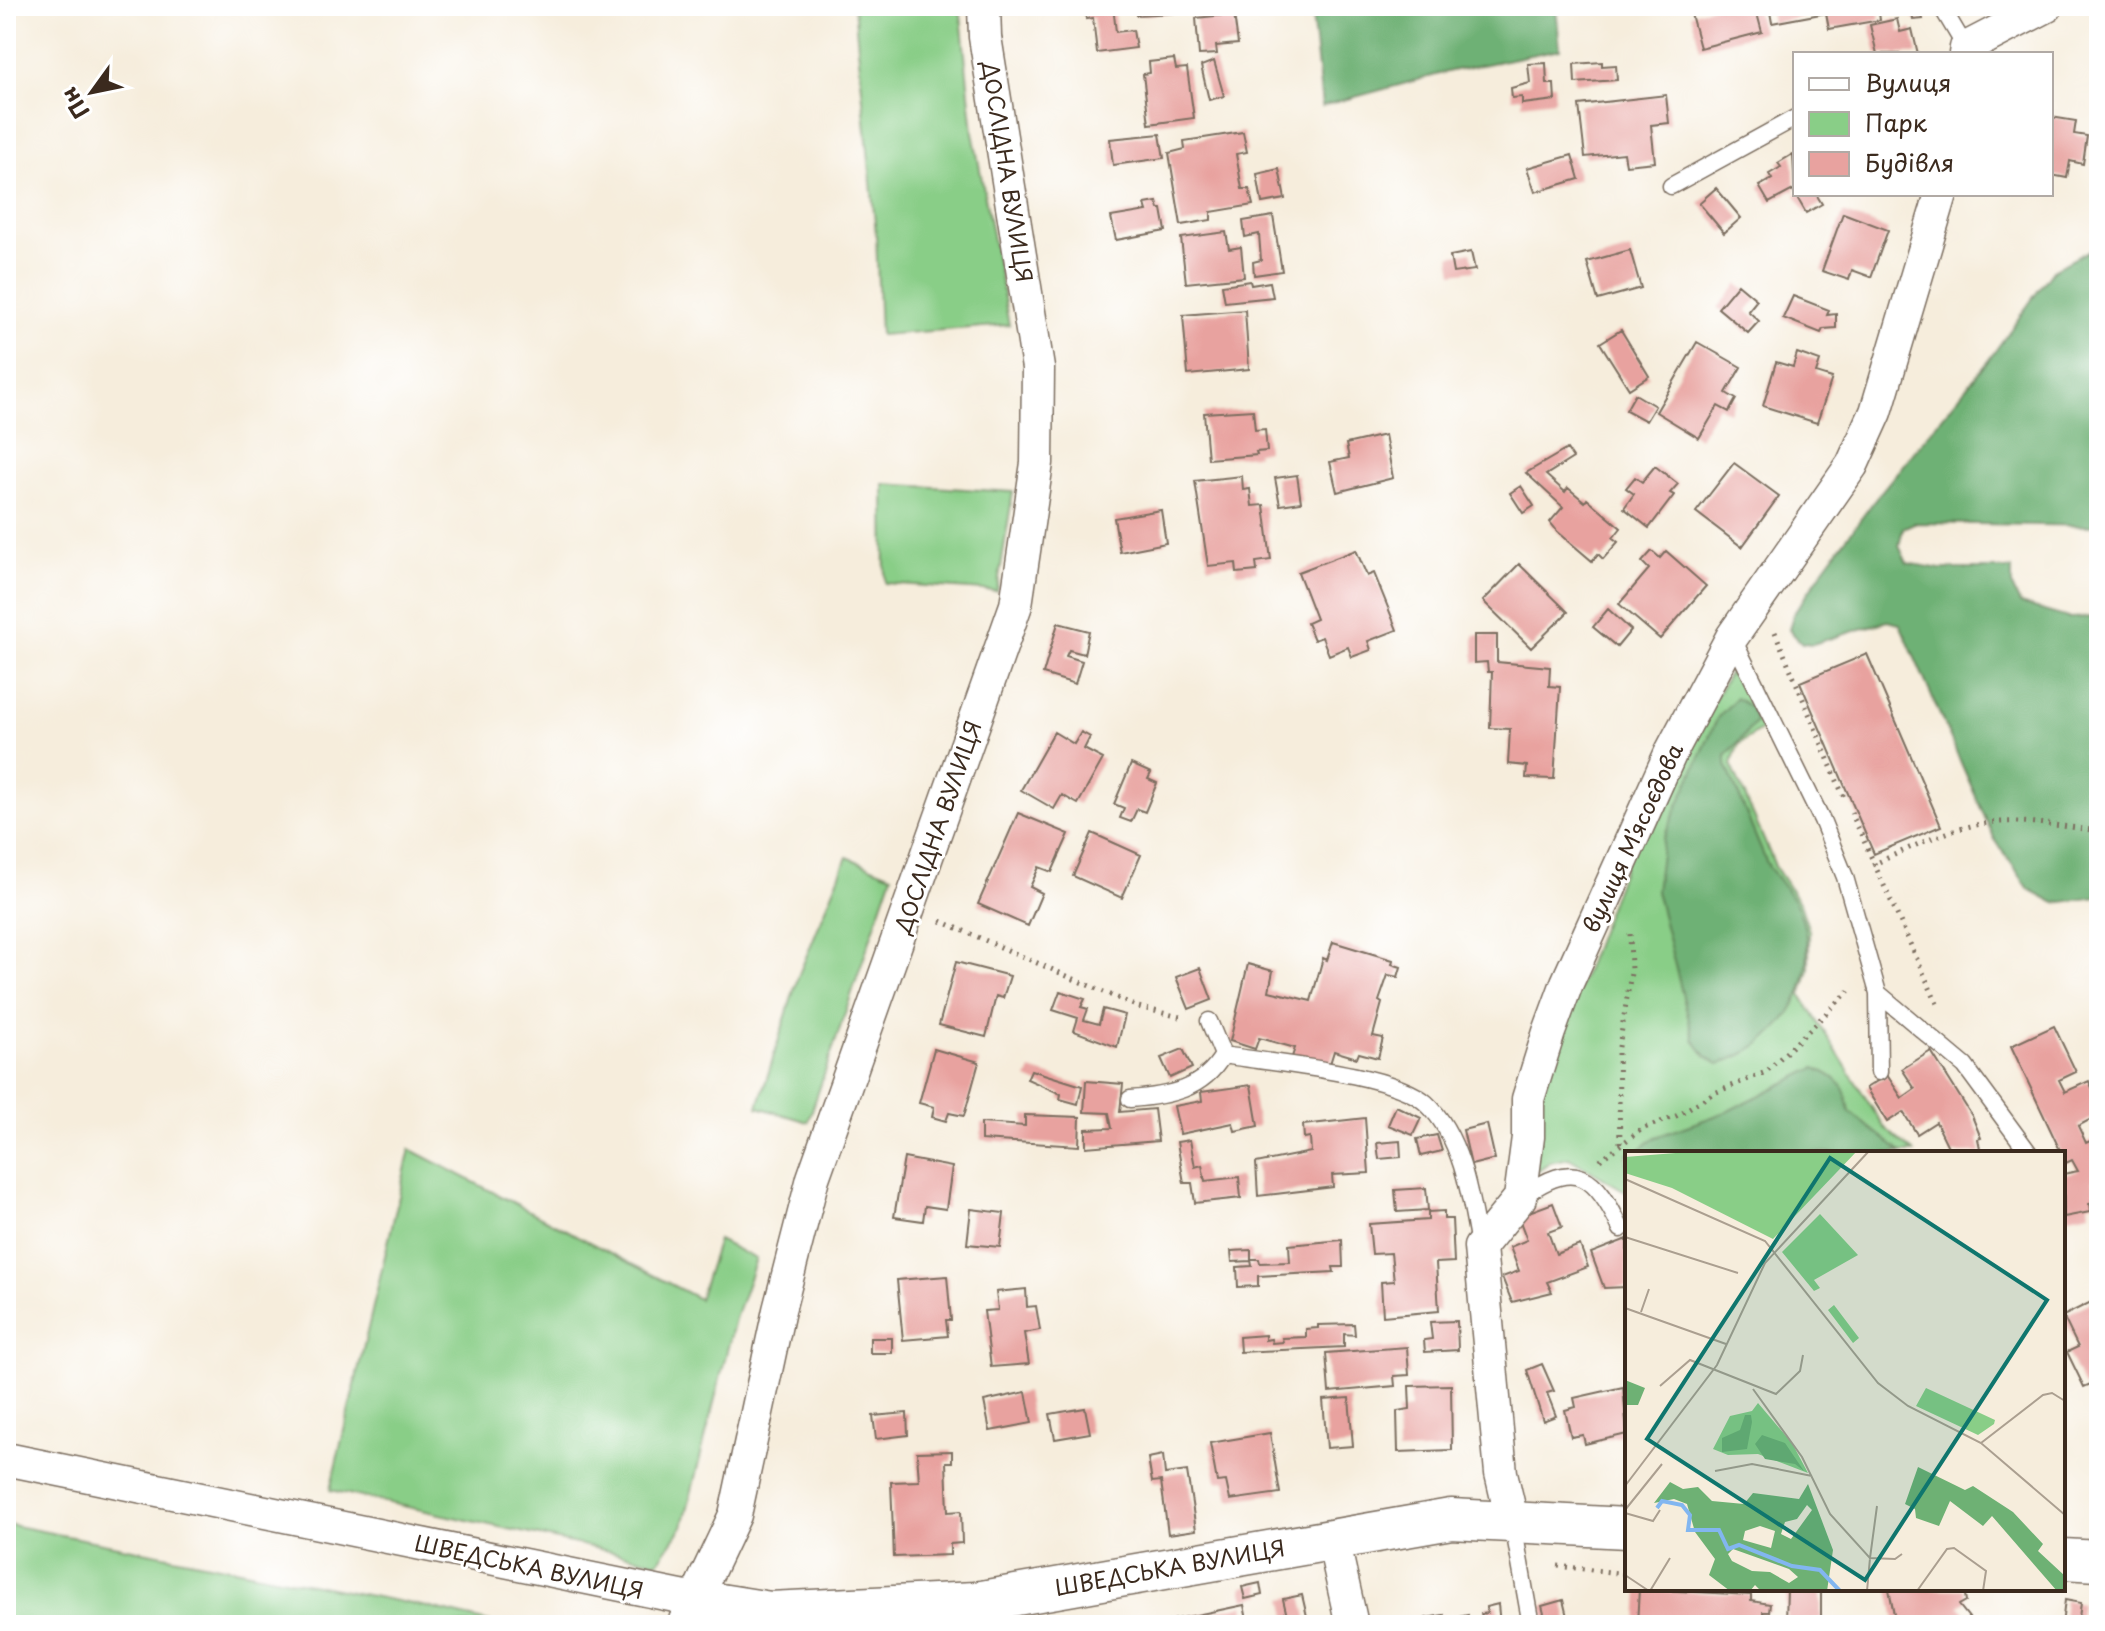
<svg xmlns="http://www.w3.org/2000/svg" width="2105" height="1631" viewBox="0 0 2105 1631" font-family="'Playpen Sans',sans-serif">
<rect width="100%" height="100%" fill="#fff"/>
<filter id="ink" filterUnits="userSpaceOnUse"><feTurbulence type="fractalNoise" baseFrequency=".0125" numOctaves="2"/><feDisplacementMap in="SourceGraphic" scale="16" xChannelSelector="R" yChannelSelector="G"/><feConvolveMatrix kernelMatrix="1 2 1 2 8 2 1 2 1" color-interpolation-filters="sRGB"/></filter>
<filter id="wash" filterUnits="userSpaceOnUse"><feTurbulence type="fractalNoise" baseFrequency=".006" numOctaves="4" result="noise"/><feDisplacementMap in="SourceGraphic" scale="32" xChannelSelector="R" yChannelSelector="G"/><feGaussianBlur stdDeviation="1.8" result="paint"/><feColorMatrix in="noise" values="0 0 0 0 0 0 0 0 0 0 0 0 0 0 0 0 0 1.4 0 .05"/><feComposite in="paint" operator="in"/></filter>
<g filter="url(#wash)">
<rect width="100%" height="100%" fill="#f6eddc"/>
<path fill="#89ce87" stroke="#627c52" stroke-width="2" d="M854 6H960L973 132 1009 325 880 335 876 234Z
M884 484 1013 492 997 591 885 583Z
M1733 666 1764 728 1739 744 1731 764 1776 868 1800 904 1809 931V969L1801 995 1884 1127 1914 1153H1627V1192L1569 1158 1550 1162 1534 1173 1535 1105 1629 854Z
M847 857 892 875 808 1122 758 1107 799 974Z
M410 1149 699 1299 718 1240 756 1259 735 1319 683 1526 658 1562 330 1490Z
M6 1524 427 1607 500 1625H6Z"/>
<path fill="#6eb174" stroke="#546e49" stroke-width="2" d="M1311 6H1556L1560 49 1451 71 1322 106Z
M2099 245V526L1914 523 1903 528 1899 546 1907 563 1941 569H2012V587L2020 604 2068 618 2099 617V897L2055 903 2029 889 1994 838 1900 624 1887 621 1813 644 1802 643 1789 630 1793 615 1825 567 1880 493 1988 361 2053 270Z
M1736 698 1750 707 1756 722 1726 756V765C1740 797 1752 829 1766 861 1774 877 1789 890 1797 906 1828 976 1787 1043 1719 1064L1706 1056 1694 1040 1656 891 1663 839 1718 717Z
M1815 1068C1840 1078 1846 1086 1850 1112L1902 1153H1635L1656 1137 1726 1112Z"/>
<g id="blocks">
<path fill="#e8a29f" d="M1085 6H1113L1116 32 1133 30 1136 48 1097 53 1093 18 1086 19Z
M1136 6H1195V12L1136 15Z
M1714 6H1755L1762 32 1700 48 1691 14Z
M1769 6H1848L1849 12 1878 6 1880 20 1829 29 1826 13 1772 23Z
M1891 6H1920L1923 19 1913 20 1912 10 1891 11Z
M1234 14 1238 44 1216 46 1217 54 1199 55 1196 18Z
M1897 19 1900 32 1912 29 1918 54H1877L1870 25Z
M1174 59 1176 69 1187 68 1194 118 1149 124 1143 74 1150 73 1149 62Z
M1214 61 1224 96 1209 100 1201 66Z
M1602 62V66L1616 65 1617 80 1575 83 1574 64Z
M1546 63 1547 84H1554L1555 100 1522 104V97L1512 98 1511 88 1530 83 1528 64Z
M1666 95 1669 123 1651 125 1655 162 1626 165 1624 153 1585 157 1579 105Z
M2051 117 2076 121 2074 134 2087 136 2083 164 2070 161 2067 178 2051 175Z
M1243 132 1247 152 1236 154 1242 189H1249L1253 205 1211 212V220L1181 225 1169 153 1185 149 1184 141Z
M1160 134 1164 158 1113 165 1110 139Z
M1793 154 1795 193 1793 190 1769 203 1759 186 1772 179 1769 174 1781 167 1778 163Z
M1572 155 1579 179 1535 192 1527 168Z
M1279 169 1285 199 1262 203 1257 174Z
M1716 188 1741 218 1724 233 1699 203Z
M1795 194H1816L1822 204 1806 213Z
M1157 202 1159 209H1162L1166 231 1116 240 1111 217 1147 211 1145 204Z
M1843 213 1888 230 1871 277 1852 270 1849 280 1822 271Z
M1273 216 1282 271 1254 275 1253 262 1261 260 1259 234 1245 237 1243 221Z
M1226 232 1229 249 1241 247 1244 277 1186 283 1181 238Z
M1630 250 1641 288 1598 300 1587 262Z
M1471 252 1475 270 1453 273 1450 256Z
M1250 281 1251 285 1270 282 1273 297 1225 302 1222 285Z
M1738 284 1757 300 1748 311 1759 321 1748 333 1718 308Z
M1793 296 1829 310 1827 315 1836 314V328L1823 329 1821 333 1783 318Z
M1245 310 1249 369 1188 375 1183 315Z
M1621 330 1649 376 1629 389 1600 343Z
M1697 342 1741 367 1726 393 1736 399 1729 412 1718 406 1699 438 1656 412Z
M1797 353 1820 361 1816 373 1832 378 1817 423 1763 406 1776 362 1793 367Z
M1635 394 1655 406 1646 421 1626 410Z
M1253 410 1255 430 1265 429 1267 451 1256 452 1257 455 1208 459 1204 413Z
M1385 435 1393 478 1337 492 1330 462 1349 458 1346 444Z
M1567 449 1573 458 1546 475 1565 492 1568 488 1585 502 1587 499 1621 528 1613 538 1618 542 1603 559 1598 554 1592 561 1558 532 1550 522 1563 507 1526 473Z
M1734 463 1779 496 1742 547 1696 512Z
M1655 466 1678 484 1670 493 1674 495 1649 528 1624 508 1634 494 1626 488 1635 477 1642 482Z
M1297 475 1301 502 1280 505 1275 478Z
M1242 476 1243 490 1250 489 1252 506 1264 505 1271 560 1256 562 1257 571 1237 573 1236 563 1208 566 1195 481Z
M1521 486 1534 506 1523 513 1510 493Z
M1161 510 1166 543 1120 552 1114 518Z
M1356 550 1367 576 1374 573 1397 630 1368 641 1371 650 1352 657 1348 647 1329 655 1322 637 1314 640 1307 623 1316 619 1298 572Z
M1652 551 1660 558 1666 551 1706 586 1660 639 1619 604 1649 569 1642 562Z
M1519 564 1568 612 1531 648 1483 601Z
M1608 609 1631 630 1617 647 1593 627Z
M1058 623 1089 631 1084 654 1069 650 1066 656 1082 661 1075 684 1043 674Z
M1474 635H1497V662L1550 667 1549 686 1560 687 1554 779 1526 778 1527 766 1508 764 1510 729 1490 728 1492 672H1488L1487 662 1474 663Z
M1867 654 1941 826 1874 854 1800 682Z
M1054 732 1074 744 1081 732 1090 737 1084 749 1103 759 1078 804 1062 795 1054 809 1021 790Z
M1131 764 1151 773 1148 779 1157 783 1145 812 1137 809 1131 822 1120 818 1124 808 1114 804Z
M1018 813 1069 834 1052 872 1039 867 1030 887 1042 893 1028 926 978 904Z
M1092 833 1141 855 1122 898 1073 876Z
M1333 942 1393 960 1392 964 1401 967 1398 977 1388 975 1379 1001 1382 1003 1373 1036 1383 1038 1378 1058 1359 1053 1357 1058 1334 1051 1329 1067 1292 1057 1295 1048 1259 1038 1255 1049 1230 1041 1248 964 1273 971 1269 991 1311 1001 1323 958 1327 960Z
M956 962 1010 976 1003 998 996 996 986 1037 939 1025Z
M1200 968 1212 1000 1189 1009 1176 977Z
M1060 991 1085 999 1081 1007 1088 1009 1084 1020 1099 1024 1103 1009 1125 1015 1117 1047 1074 1031 1078 1018 1053 1010Z
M2054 1026 2076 1072 2059 1080 2065 1092 2089 1081 2099 1103V1115L2078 1126 2086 1143 2099 1137V1178L2093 1180 2098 1202 2089 1204 2090 1212 2064 1217 2063 1174 2078 1171 2072 1160 2066 1163 2011 1046Z
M934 1049 979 1062 964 1116 949 1113 946 1121 932 1117 934 1107 919 1103Z
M1183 1049 1192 1068 1170 1078 1161 1058Z
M1931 1051 1972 1116 1981 1138 1978 1139 1981 1153H1951L1936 1122 1917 1134 1903 1112 1887 1122 1866 1088 1887 1075 1902 1098 1915 1089 1902 1069Z
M1031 1070 1082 1086 1078 1104 1060 1099 1061 1094 1027 1079Z
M1086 1081 1123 1084 1120 1112 1154 1109 1158 1141 1086 1147V1129L1112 1128 1109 1113 1084 1112Z
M1251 1085 1258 1126 1235 1131 1233 1123 1180 1134 1174 1106 1202 1101 1201 1092Z
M1396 1106 1421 1118 1413 1135 1388 1125Z
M1025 1115 1080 1117 1079 1146 981 1140V1123L1025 1126Z
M1365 1118 1369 1173 1332 1175 1333 1187 1258 1196 1256 1163 1311 1152 1310 1137 1304 1138 1303 1125Z
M1487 1124 1495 1159 1471 1165 1463 1130Z
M1437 1135 1442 1151 1421 1156 1417 1139Z
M1190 1140 1195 1167 1202 1165 1205 1181 1239 1177 1241 1198 1195 1203 1192 1183H1184L1177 1142Z
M1400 1141 1401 1157 1379 1159 1377 1143Z
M904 1158 952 1167 946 1209 925 1206 923 1221 894 1217Z
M1426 1188 1428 1210 1397 1212 1395 1190Z
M1553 1203 1562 1227 1548 1232 1556 1254 1580 1245 1588 1267 1547 1282 1552 1292 1512 1302 1502 1277 1519 1271 1510 1247 1527 1240 1518 1216Z
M971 1209 1004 1213 1000 1247 967 1244Z
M1444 1211V1219H1452L1454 1262 1436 1263 1439 1311 1383 1316 1381 1282 1394 1281 1391 1253 1372 1254 1369 1224 1428 1220V1212Z
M1627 1239V1287L1604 1288 1591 1253Z
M1342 1240 1343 1267H1333L1334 1272 1258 1276V1286L1238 1287 1237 1267 1252 1266 1251 1259H1259L1260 1263 1290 1262 1289 1245Z
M1251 1250V1261L1232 1262 1231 1251Z
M947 1276 951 1320H946L948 1336 903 1340 897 1280Z
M1026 1289 1027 1307 1036 1306 1040 1330 1024 1333 1029 1364 991 1367 984 1311 998 1310 996 1292Z
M2099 1298V1389L2095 1382 2084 1387 2067 1352 2078 1347 2063 1316Z
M1457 1321 1458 1350 1425 1352 1424 1340 1432 1339 1430 1322Z
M1354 1324 1355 1335 1344 1334V1347L1240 1352 1239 1337 1265 1335V1340L1271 1339 1272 1343 1283 1342 1282 1338 1306 1337V1329L1318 1328V1325Z
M870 1338H892V1353H870Z
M1407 1347 1409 1375 1394 1376 1395 1386 1329 1392 1326 1353Z
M1542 1364 1554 1391 1547 1393 1556 1416 1543 1421 1527 1370Z
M1451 1385 1452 1450 1398 1452 1397 1411 1410 1409 1409 1386Z
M1623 1387 1627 1434 1585 1444 1583 1435 1571 1437 1565 1410 1576 1407 1574 1398Z
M1026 1392 1032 1423 990 1431 984 1401Z
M1349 1398 1353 1446 1327 1448 1323 1400Z
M1085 1408 1090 1433 1055 1439 1050 1414Z
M907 1413 908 1435 876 1439 873 1416Z
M1270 1433 1280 1493 1230 1500 1226 1481 1217 1482 1210 1443Z
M952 1451V1462H946L948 1512 961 1511 962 1543 950 1544V1555L894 1557 891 1482 919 1481 917 1452Z
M1163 1455 1165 1474 1187 1471 1196 1530 1168 1534 1161 1481 1152 1482 1148 1458Z
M1260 1583 1262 1595 1245 1599 1242 1587Z
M1639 1589 1751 1595V1601L1770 1604 1769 1612H1763V1625L1637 1624Z
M1787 1589H1821V1619L1786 1622Z
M1889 1589H1964L1966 1601 1959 1605 1974 1624 1981 1619 1988 1625H1896Z
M1302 1595 1309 1625H1289L1283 1599Z
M1563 1600 1569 1625H1547L1542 1606Z
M2065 1600 2081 1603 2078 1625H2062Z
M1498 1604 1500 1625H1474L1483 1622 1481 1614 1487 1613 1486 1607Z
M1244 1605 1247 1620 1253 1619 1254 1625H1149Z
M1444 1615 1445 1620 1468 1615 1470 1625 1427 1624 1426 1618Z"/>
</g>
</g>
<g filter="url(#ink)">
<use href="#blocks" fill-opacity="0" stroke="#7c6e60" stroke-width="2"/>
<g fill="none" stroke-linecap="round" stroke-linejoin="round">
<defs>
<path id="service" d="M1941 6 1966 48 1963 49
M1671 186 1795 118
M1732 637 1822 820 1845 877 1878 993 1965 1066 2029 1153
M1878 993 1879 1072
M1209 1021 1223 1055
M1130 1099C1168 1096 1203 1090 1223 1055 1270 1063 1393 1073 1426 1103 1462 1136 1471 1199 1479 1245
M1522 1197C1575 1157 1596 1175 1621 1229
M1513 1524 1531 1625"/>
<path id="minor" d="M1965 54 1966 48 2047 6
M6 1459 695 1600
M1512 1520 1501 1473 1480 1247 1520 1198 1528 1137V1099L1549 1032 1567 983 1671 752 1732 637 1852 465 1876 412 1941 194
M1333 1539 1352 1625
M683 1625 735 1515 779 1310 813 1178 1016 605 1037 463 1038 368 985 37 984 6"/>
<path id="tertiary" d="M2063 1559 2099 1561
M695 1600 770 1612 976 1602 1451 1519 1627 1528"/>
</defs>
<use href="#service" stroke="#7c6e60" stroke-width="19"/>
<use href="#minor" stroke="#7c6e60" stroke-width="35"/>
<use href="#tertiary" stroke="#7c6e60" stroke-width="43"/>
<path stroke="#7c6e60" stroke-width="5" stroke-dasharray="2 6" stroke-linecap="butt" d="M1775 632 1845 800
M1851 812 1939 1008
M1872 865C1906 850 1940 832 1976 825 2014 817 2060 826 2099 831
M941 921 1138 1007 1184 1018
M1620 1143 1618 1053 1631 973 1630 931
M1600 1160 1642 1129 1676 1116 1712 1094 1766 1072 1849 991
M1558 1566 1627 1574"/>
<use href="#service" stroke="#fff" stroke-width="16"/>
<use href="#minor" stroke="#fff" stroke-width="32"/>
<use href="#tertiary" stroke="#fff" stroke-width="40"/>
</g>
</g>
<g text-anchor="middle" stroke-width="6" stroke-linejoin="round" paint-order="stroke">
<g font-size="22" fill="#3b2a1e" stroke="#fff">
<text transform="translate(1007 172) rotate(81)" y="8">ДОСЛІДНА ВУЛИЦЯ</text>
<text transform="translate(938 827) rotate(-71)" y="8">ДОСЛІДНА ВУЛИЦЯ</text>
<text transform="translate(1633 838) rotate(-65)" y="8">вулиця Мʼясоєдова</text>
<text transform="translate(529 1567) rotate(12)" y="8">ШВЕДСЬКА ВУЛИЦЯ</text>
<text transform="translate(1170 1568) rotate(-10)" y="8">ШВЕДСЬКА ВУЛИЦЯ</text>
</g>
</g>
<g transform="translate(1625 1151)">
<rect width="440" height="440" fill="#f6eddc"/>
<path d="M76 0H232L148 88 47 37 0 22V6ZM195 63 233 104 189 129 195 137 189 140 157 101ZM209 154 234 187 228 192 203 159ZM301 237 370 269 369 273 353 284 291 255ZM133 252 167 292 183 322 133 303 103 304 88 298 105 265 127 260Z" fill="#89ce87"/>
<path d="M0 229 20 237 13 254H0ZM120 264H126L127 271 122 298 97 301V287L115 279ZM137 284 160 292 179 320 170 313 140 308 130 293ZM293 316 340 339 348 335 388 361 418 393 413 400 440 425V440H432L367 365 358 375 325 350 314 375 291 367 290 358 280 353ZM45 331 58 338 73 336 87 350 119 353 128 342 174 348 183 333 208 399 202 440H136L130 434 125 440H105L84 424 90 408 70 381 62 353 49 348 29 352ZM182 354 187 359 166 388 156 383 160 371 172 368ZM135 375 150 380 146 397 118 389 120 380ZM108 398 164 418 173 426 164 432 145 421 127 420 107 410 103 403Z" fill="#6eb174" fill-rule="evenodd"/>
<path fill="none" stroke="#82b6f0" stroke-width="4" d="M32 357 37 350 57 354 65 364 63 379H94L103 398 114 394 167 415 195 419 215 440"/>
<path fill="none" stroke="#ab9f90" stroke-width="2" d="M0 28 140 90 253 232 283 255 356 292 440 364M0 86 113 122M0 157 101 193M16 161 24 138M35 235 65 209 151 243 175 220 178 204M128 238 177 306 205 363 245 407 242 440M356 292 418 244 427 242 440 250M90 320 127 313 187 325M0 335 92 214 140 112 244 0M252 355 245 407 270 408 277 403M0 359 37 313M0 362 28 370 35 359M0 424 24 440M25 440 45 407M292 440 322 398 329 397 361 420 358 440"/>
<path fill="#0f766e" fill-opacity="0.15" stroke="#0f766e" stroke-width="4" d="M205 7 422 149 240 429 22 288Z"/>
<rect width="440" height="440" fill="none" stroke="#3b2a1e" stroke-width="4"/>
</g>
<rect width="2105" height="1631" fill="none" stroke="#fff" stroke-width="32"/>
<rect x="1793" y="52" width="260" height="144" fill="#ffffff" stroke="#b1aaa5" stroke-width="2"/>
<rect x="1809" y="78" width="40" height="12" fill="#ffffff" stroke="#b1aaa5" stroke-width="2"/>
<text x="1865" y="92" font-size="24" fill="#3b2a1e">Вулиця</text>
<rect x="1809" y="112" width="40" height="24" fill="#89ce87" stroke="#b1aaa5" stroke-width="2"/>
<text x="1865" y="132" font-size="24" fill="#3b2a1e">Парк</text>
<rect x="1809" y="152" width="40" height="24" fill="#e8a29f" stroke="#b1aaa5" stroke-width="2"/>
<text x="1865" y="172" font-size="24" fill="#3b2a1e">Будівля</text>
<g transform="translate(92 92) rotate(237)" stroke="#ffffff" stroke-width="6" paint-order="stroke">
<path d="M0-6L14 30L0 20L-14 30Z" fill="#3b2a1e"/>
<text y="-12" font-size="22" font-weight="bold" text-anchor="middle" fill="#3b2a1e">Пн</text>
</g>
</svg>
